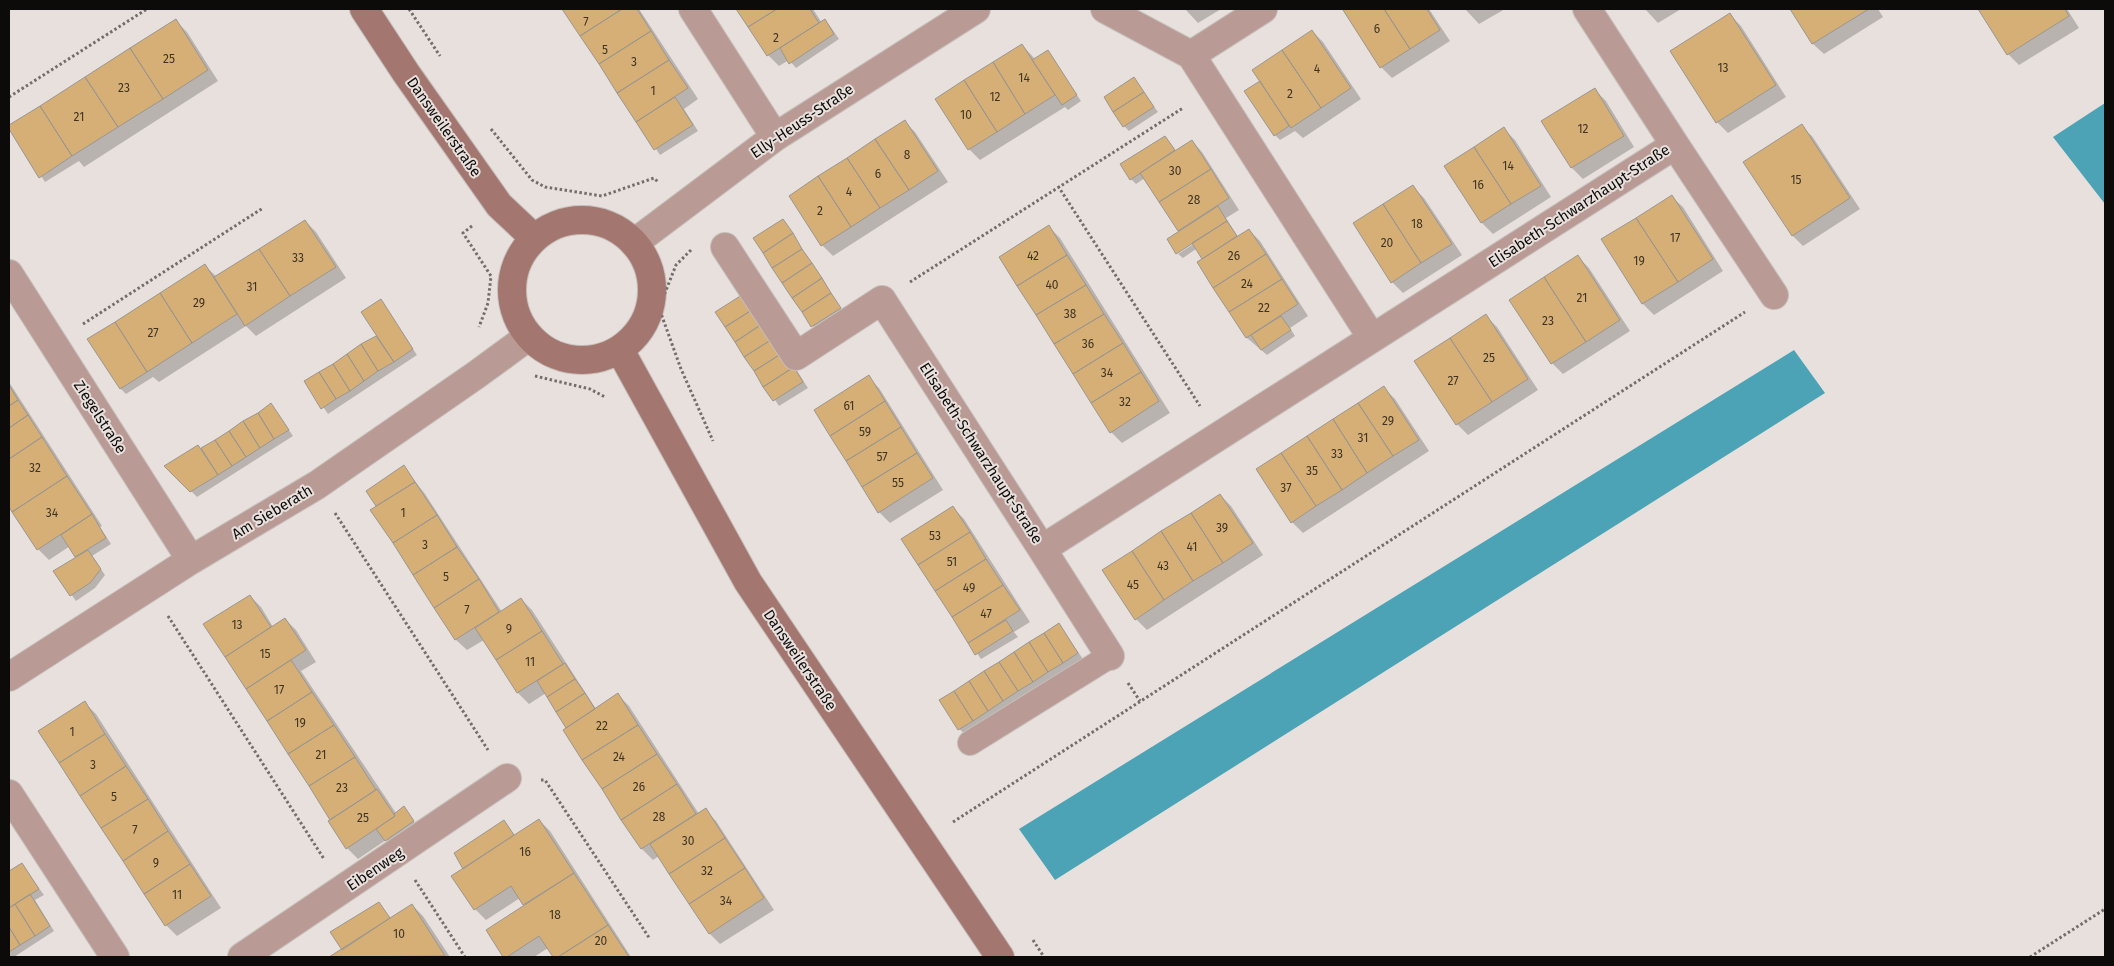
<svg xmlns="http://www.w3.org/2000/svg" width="2114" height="966" viewBox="0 0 2114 966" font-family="'Fira Sans',sans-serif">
<rect width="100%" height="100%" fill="#e8e0dc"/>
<path fill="#4da3b6" d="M2105 103V204L2053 137Z
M1794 350 1825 393 1055 880 1019 829Z"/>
<path fill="#0003" d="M564 9H639L698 99 684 109 698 131 660 155Z
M738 9H813L822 23 825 21 830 26 839 39 796 68 789 60 779 66 768 55Z
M1185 9H1221L1198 23Z
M1347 9H1429L1450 41 1392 78 1381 67 1345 10Z
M1465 9H1505L1479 24Z
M1645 9H1681L1658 23Z
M1791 9H1878L1883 17 1824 54 1813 44Z
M1979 9H2067L2079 28 2019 65 2008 54Z
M1730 15 1741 26 1786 97 1728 133 1717 122Z
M176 21 187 32 218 81 84 167 79 161 45 182 9 127Z
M1312 31 1323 42 1361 99 1303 138 1295 131 1280 140 1275 135 1261 81Z
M1022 45 1035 59 1047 51 1081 101 1068 110 1065 107 980 160 969 149Z
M1134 79 1158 112 1129 131 1124 126Z
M1595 90 1606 101 1634 147 1583 179 1572 168 1543 122Z
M905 122 915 132 948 182 833 256 822 245 790 196Z
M1801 126 1812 136 1860 209 1803 246 1792 235Z
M1504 129 1515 140 1551 197 1493 234 1482 223 1446 166Z
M1165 137 1176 152 1192 141 1202 152 1239 210 1226 218 1238 237 1249 230 1260 241 1308 316 1290 328 1295 336 1267 355 1247 338 1199 262 1204 259 1196 249 1183 258 1178 254 1198 241 1178 231 1145 178 1136 184 1131 179Z
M1413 187 1424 198 1462 255 1403 293 1392 282Z
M1672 197 1683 207 1723 271 1654 315 1643 304 1603 240Z
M783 220 845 314 817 332 755 238Z
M305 221 316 232 346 278 256 336 246 326 159 382 153 377 126 394 121 389 89 339 205 266 217 277Z
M1049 227 1060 238 1170 413 1122 443 1111 432Z
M1578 257 1589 268 1630 331 1563 374 1552 363 1511 300Z
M751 299 808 388 779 406 717 312Z
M381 301 417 355 328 414 306 382 377 336Z
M1486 316 1497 327 1538 390 1468 435 1457 424 1416 361Z
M868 377 879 388 943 490 890 523 879 512Z
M9 382 102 526 100 527 111 544 92 556 105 575 95 588 76 601 55 572 77 558 70 546 49 560 38 549 9 504Z
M1384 388 1395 399 1429 451 1303 533 1292 522Z
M271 404 293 436 197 497 166 466 198 446 202 450Z
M404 467 425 494 502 612 521 599 532 610 596 709 618 695 629 706 699 814 705 810 716 821 774 910 720 944 710 934 659 856 653 860 642 849 565 730 568 728 546 693 529 704 518 693 484 640 467 650 456 640 372 511 378 507 367 491Z
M1220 495 1231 506 1263 555 1147 630 1136 619Z
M953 508 964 519 1030 622 1014 632 1018 637 981 659 969 642Z
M250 596 261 607 273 627 285 619 296 630 316 662 301 671 396 813 404 808 418 827 391 845 386 840 358 859 347 848 332 820 205 624Z
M1059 625 1083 659 965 734 959 729Z
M85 703 96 714 221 908 177 936 166 925Z
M539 820 550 831 631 957H554L548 948 534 957H505L488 930 525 905 520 898 486 920 475 909 465 869 504 822 515 836Z
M21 864 44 895 35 900 54 931 14 957H9V872Z
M378 903 391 919 412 905 423 916 450 957H331L343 950Z"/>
<path fill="#d6af76" stroke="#9a9690" d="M562 9H622L580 36Z
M622 9H637L651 31 599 64 580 36Z
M736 9H777L748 27Z
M777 9H810L819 23 767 56 748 27Z
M1345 9H1384L1410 49 1380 68 1343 10Z
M1384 9H1427L1440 30 1410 49Z
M1790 9H1869L1812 44Z
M1978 9H2065L2069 16 2007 55Z
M1730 13 1776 85 1716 123 1670 51Z
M176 19 208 70 163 99 130 48Z
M825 19 834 34 789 64 780 48Z
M1312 30 1351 88 1321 108 1282 50Z
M651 31 669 60 617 93 599 64Z
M1022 44 1055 95 1025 114 993 62Z
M130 48 163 99 118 127 85 77Z
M1048 50 1077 95 1062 105 1032 60Z
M1282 50 1321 108 1291 128 1252 70Z
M669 60 688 88 636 122 617 93Z
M993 62 1025 114 997 132 964 80Z
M85 77 118 127 72 156 40 106Z
M1134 77 1144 92 1113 112 1104 97Z
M964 80 997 132 968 150 935 99Z
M1260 81 1289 126 1274 136 1244 91Z
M1595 88 1624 136 1571 168 1541 121Z
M1144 92 1154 107 1123 127 1113 112Z
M675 97 693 125 654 150 636 122Z
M40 106 72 156 39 178 9 129V125Z
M905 120 938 171 909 190 875 139Z
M1802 124 1850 198 1792 236 1743 162Z
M1504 127 1541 186 1511 204 1474 147Z
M1165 136 1175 150 1130 180 1120 164Z
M875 139 909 190 880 208 847 158Z
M1192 140 1211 169 1159 202 1140 173Z
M1474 147 1511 204 1481 223 1444 166Z
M847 158 880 208 851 227 818 176Z
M1211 169 1229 198 1178 231 1159 202Z
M818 176 851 227 821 246 789 196Z
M1413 185 1452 244 1421 263 1383 204Z
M1672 195 1713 259 1678 282 1636 218Z
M1383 204 1421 263 1391 283 1353 223Z
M1218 206 1227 221 1176 254 1167 239Z
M1636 218 1678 282 1642 304 1601 239Z
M783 219 793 233 763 253 753 238Z
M305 220 336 267 290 296 259 249Z
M1227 221 1237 236 1202 259 1192 243Z
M1049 225 1067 255 1017 286 999 257Z
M1249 229 1266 254 1213 288 1197 262Z
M793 233 802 249 772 268 763 253Z
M259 249 290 296 245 326 214 277Z
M802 249 812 263 782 283 772 268Z
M1266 254 1282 279 1229 312 1213 288Z
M1067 255 1086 285 1036 315 1017 286Z
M1578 255 1620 320 1586 342 1544 277Z
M812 263 822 278 792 298 782 283Z
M205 264 237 314 192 343 160 293Z
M1544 277 1586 342 1551 364 1509 300Z
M822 278 831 293 802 312 792 298Z
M1282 279 1298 304 1246 338 1229 312Z
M1086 285 1104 314 1054 344 1036 315Z
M160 293 192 343 147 372 115 322Z
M745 293 755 308 725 327 715 312Z
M831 293 841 308 811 327 802 312Z
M381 299 413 349 394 362 361 312Z
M755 308 765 322 735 342 725 327Z
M1104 314 1123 343 1073 374 1054 344Z
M1486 314 1528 379 1492 402 1450 338Z
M1281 316 1291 330 1261 350 1251 335Z
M115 322 147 372 120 389 87 339Z
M765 322 774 338 744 357 735 342Z
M376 336 394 362 378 371 361 344Z
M774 338 784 352 754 371 744 357Z
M1450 338 1492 402 1456 425 1414 361Z
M1123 343 1141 372 1091 403 1073 374Z
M361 344 378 371 364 381 347 354Z
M784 352 794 367 763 387 754 371Z
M347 354 364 381 350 391 333 364Z
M333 364 350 391 336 399 319 372Z
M794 367 803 382 773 401 763 387Z
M319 372 336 399 321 409 304 381Z
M1141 372 1159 401 1110 433 1091 403Z
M869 375 885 401 830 436 814 410Z
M9 385 18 400 9 406Z
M1384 386 1419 440 1393 456 1358 403Z
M18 400 28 415 9 428V406Z
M885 401 901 427 846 461 830 436Z
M271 403 289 430 274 439 258 413Z
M1358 403 1393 456 1367 473 1333 419Z
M258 413 274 439 260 448 243 421Z
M28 415 42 437 9 459V428Z
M1333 419 1367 473 1342 490 1307 436Z
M243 421 260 448 246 457 229 431Z
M901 427 917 453 862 487 846 461Z
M229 431 246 457 232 466 215 440Z
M1307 436 1342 490 1316 506 1281 453Z
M42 437 67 476 12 512 9 507V459Z
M215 440 232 466 218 475 201 448Z
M198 445 218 475 190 492 164 466Z
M917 453 933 478 878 513 862 487Z
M1281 453 1316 506 1291 523 1256 469Z
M404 465 415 482 376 506 366 491Z
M67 476 92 514 37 550 12 512Z
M415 482 437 515 393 543 370 510Z
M1220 494 1253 543 1223 563 1191 513Z
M953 506 970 532 918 565 901 539Z
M1191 513 1223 563 1193 581 1161 531Z
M92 514 106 538 75 557 61 535Z
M437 515 457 547 413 575 393 543Z
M1161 531 1193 581 1164 600 1132 551Z
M970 532 986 559 935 591 918 565Z
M457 547 479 579 434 608 413 575Z
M88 550 101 569 90 583 70 596 53 571Z
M1132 551 1164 600 1135 620 1102 570Z
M986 559 1003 585 952 617 935 591Z
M479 579 499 612 455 640 434 608Z
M1003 585 1020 610 968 643 952 617Z
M250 595 271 627 225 657 203 624Z
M521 598 542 631 496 660 475 628Z
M285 618 306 650 246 689 225 657Z
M1006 620 1013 631 975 655 968 643Z
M1059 623 1078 653 1063 663 1044 633Z
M542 631 563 664 517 693 496 660Z
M1044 633 1063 663 1048 672 1029 642Z
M1029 642 1048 672 1033 682 1014 652Z
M1014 652 1033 682 1018 691 999 662Z
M291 660 312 692 267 721 246 689Z
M999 662 1018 691 1003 701 984 671Z
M565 663 575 679 547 697 537 681Z
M984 671 1003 701 988 711 969 681Z
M575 679 585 693 556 712 547 697Z
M969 681 988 711 973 721 954 691Z
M954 691 973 721 958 730 939 700Z
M312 692 334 725 288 754 267 721Z
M585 693 595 709 566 728 556 712Z
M618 693 638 725 582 760 563 730Z
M85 701 105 734 59 763 38 731Z
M334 725 355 757 309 786 288 754Z
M638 725 657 754 602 789 582 760Z
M105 734 126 766 80 796 59 763Z
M657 754 677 784 621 820 602 789Z
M355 757 376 790 330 820 309 786Z
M126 766 148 799 101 828 80 796Z
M677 784 696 814 641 849 621 820Z
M377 789 395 816 346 849 328 821Z
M148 799 168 831 123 861 101 828Z
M404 806 414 821 385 841 376 829 395 816 394 814Z
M706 808 725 838 669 874 650 844Z
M539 819 574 873 523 905 511 886 474 910 451 876Z
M504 820 514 835 463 869 454 853Z
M168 831 190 864 144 894 123 861Z
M725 838 745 868 689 904 669 874Z
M22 863 39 889 9 908V871Z
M190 864 211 896 165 926 144 894Z
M745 868 764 898 709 934 689 904Z
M574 873 608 925 558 957H553L539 936 507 957H503L486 930Z
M30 894 50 926 35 936 15 904Z
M379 902 390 918 342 950 330 932Z
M15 904 35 936 20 945 9 927V908Z
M412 904 445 956 329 957 390 918Z
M608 925 629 957H558Z
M9 927 20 945 9 952Z"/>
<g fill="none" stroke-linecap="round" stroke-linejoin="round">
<defs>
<path id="lane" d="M970 743 1110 656"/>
<path id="street" d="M693 9 775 137
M1105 9 1191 55
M1263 9 1191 55 1372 338
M1675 145 1774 295
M634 243 775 137 976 9
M725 247 796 356 882 300 1042 549 1675 145 1587 9
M9 274 191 560
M1042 549 1110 656
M9 677 191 560 317 485 476 375 528 337
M9 794 115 957
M242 957 507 778"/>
<path id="secondary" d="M364 9 406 73 499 205 534 238
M512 290a70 70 0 1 1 140 0a70 70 0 1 1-140 0Z
M620 350 748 582 1000 957"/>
</defs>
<use href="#lane" stroke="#c5beba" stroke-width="26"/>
<use href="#street" stroke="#c5beba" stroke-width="30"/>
<use href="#secondary" stroke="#c5beba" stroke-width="30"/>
<path stroke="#736e6b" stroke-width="3" stroke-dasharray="2.5 2.5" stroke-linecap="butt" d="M409 9 440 56
M9 97 147 9
M491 129 532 180 545 187 602 196 654 178 658 182
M1058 186 1200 406
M472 226 463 233 491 276 488 303 479 327
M691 250 676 265 659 308 681 369 713 441
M910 282 1183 108
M83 324 263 208
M535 376 590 389 605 397
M335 513 488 750
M168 616 324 859
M1128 683 1140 701
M541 780H545L650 939
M953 822 1745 312
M415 880 465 957
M1033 940 1044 957
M2030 957 2105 909"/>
<use href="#lane" stroke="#ba9a95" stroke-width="24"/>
<use href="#street" stroke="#ba9a95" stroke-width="28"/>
<use href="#secondary" stroke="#a47670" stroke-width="28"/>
</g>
<g text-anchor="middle" stroke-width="4" stroke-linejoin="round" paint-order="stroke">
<g font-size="12" fill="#3f3424">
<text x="586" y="26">7</text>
<text x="1377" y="33">6</text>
<text x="776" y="42">2</text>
<text x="605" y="54">5</text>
<text x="169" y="63">25</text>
<text x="634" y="66">3</text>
<text x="1723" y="72">13</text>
<text x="1317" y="73">4</text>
<text x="1024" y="82">14</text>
<text x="124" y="92">23</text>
<text x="653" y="95">1</text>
<text x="1290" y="98">2</text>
<text x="995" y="101">12</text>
<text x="966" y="119">10</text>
<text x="79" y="121">21</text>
<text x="1583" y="133">12</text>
<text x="907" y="159">8</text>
<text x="1508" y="170">14</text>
<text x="1175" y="175">30</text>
<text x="878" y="178">6</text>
<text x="1796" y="184">15</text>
<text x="1478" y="189">16</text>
<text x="849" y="196">4</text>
<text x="1194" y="204">28</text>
<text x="820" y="215">2</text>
<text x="1417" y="228">18</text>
<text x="1675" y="242">17</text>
<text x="1387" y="247">20</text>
<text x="1033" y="260">42</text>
<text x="1234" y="260">26</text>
<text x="298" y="262">33</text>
<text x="1639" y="265">19</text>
<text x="1247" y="288">24</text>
<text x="1052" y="289">40</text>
<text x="252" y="291">31</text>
<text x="1582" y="302">21</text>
<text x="199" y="307">29</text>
<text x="1264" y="312">22</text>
<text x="1070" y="318">38</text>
<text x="1548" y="325">23</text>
<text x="153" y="337">27</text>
<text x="1088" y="348">36</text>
<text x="1489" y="362">25</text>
<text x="1107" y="377">34</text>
<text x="1453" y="385">27</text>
<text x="1125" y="406">32</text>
<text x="849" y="410">61</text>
<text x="1388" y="425">29</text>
<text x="865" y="436">59</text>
<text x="1363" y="442">31</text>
<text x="1337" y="458">33</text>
<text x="882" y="461">57</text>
<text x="35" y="472">32</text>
<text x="1312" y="475">35</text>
<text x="898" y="487">55</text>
<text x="1286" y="492">37</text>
<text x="52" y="517">34</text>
<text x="403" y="517">1</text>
<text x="1222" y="532">39</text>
<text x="935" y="540">53</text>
<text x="425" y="549">3</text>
<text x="1192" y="551">41</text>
<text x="952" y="566">51</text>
<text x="1163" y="570">43</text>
<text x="446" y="581">5</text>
<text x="1133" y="589">45</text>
<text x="969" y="592">49</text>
<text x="467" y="614">7</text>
<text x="986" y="618">47</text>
<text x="237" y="629">13</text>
<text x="509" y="633">9</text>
<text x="265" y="658">15</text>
<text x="530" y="666">11</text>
<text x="279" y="694">17</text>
<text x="300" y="727">19</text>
<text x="602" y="730">22</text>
<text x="72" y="736">1</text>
<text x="321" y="759">21</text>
<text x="619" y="761">24</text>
<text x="93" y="769">3</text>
<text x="639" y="791">26</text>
<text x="342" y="792">23</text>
<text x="114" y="801">5</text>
<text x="659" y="821">28</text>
<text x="363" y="822">25</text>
<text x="135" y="834">7</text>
<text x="688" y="845">30</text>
<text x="525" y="856">16</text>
<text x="156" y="867">9</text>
<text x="707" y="875">32</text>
<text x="177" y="899">11</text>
<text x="726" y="905">34</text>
<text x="555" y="919">18</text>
<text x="399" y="938">10</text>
<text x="601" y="945">20</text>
</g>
<g font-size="15" fill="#0d0b09" stroke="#e8e0dc">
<text transform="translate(802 121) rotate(-34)" y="5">Elly-Heuss-Straße</text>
<text transform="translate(444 127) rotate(55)" y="5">Dansweilerstraße</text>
<text transform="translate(1579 206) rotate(-33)" y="5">Elisabeth-Schwarzhaupt-Straße</text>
<text transform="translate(100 417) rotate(57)" y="5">Ziegelstraße</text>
<text transform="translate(981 453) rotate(57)" y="5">Elisabeth-Schwarzhaupt-Straße</text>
<text transform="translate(272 512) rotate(-31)" y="5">Am Sieberath</text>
<text transform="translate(800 660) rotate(56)" y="5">Dansweilerstraße</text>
<text transform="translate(375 869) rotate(-34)" y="5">Eibenweg</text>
</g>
</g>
<rect width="2114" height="966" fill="none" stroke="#0d0b09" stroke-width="20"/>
</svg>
